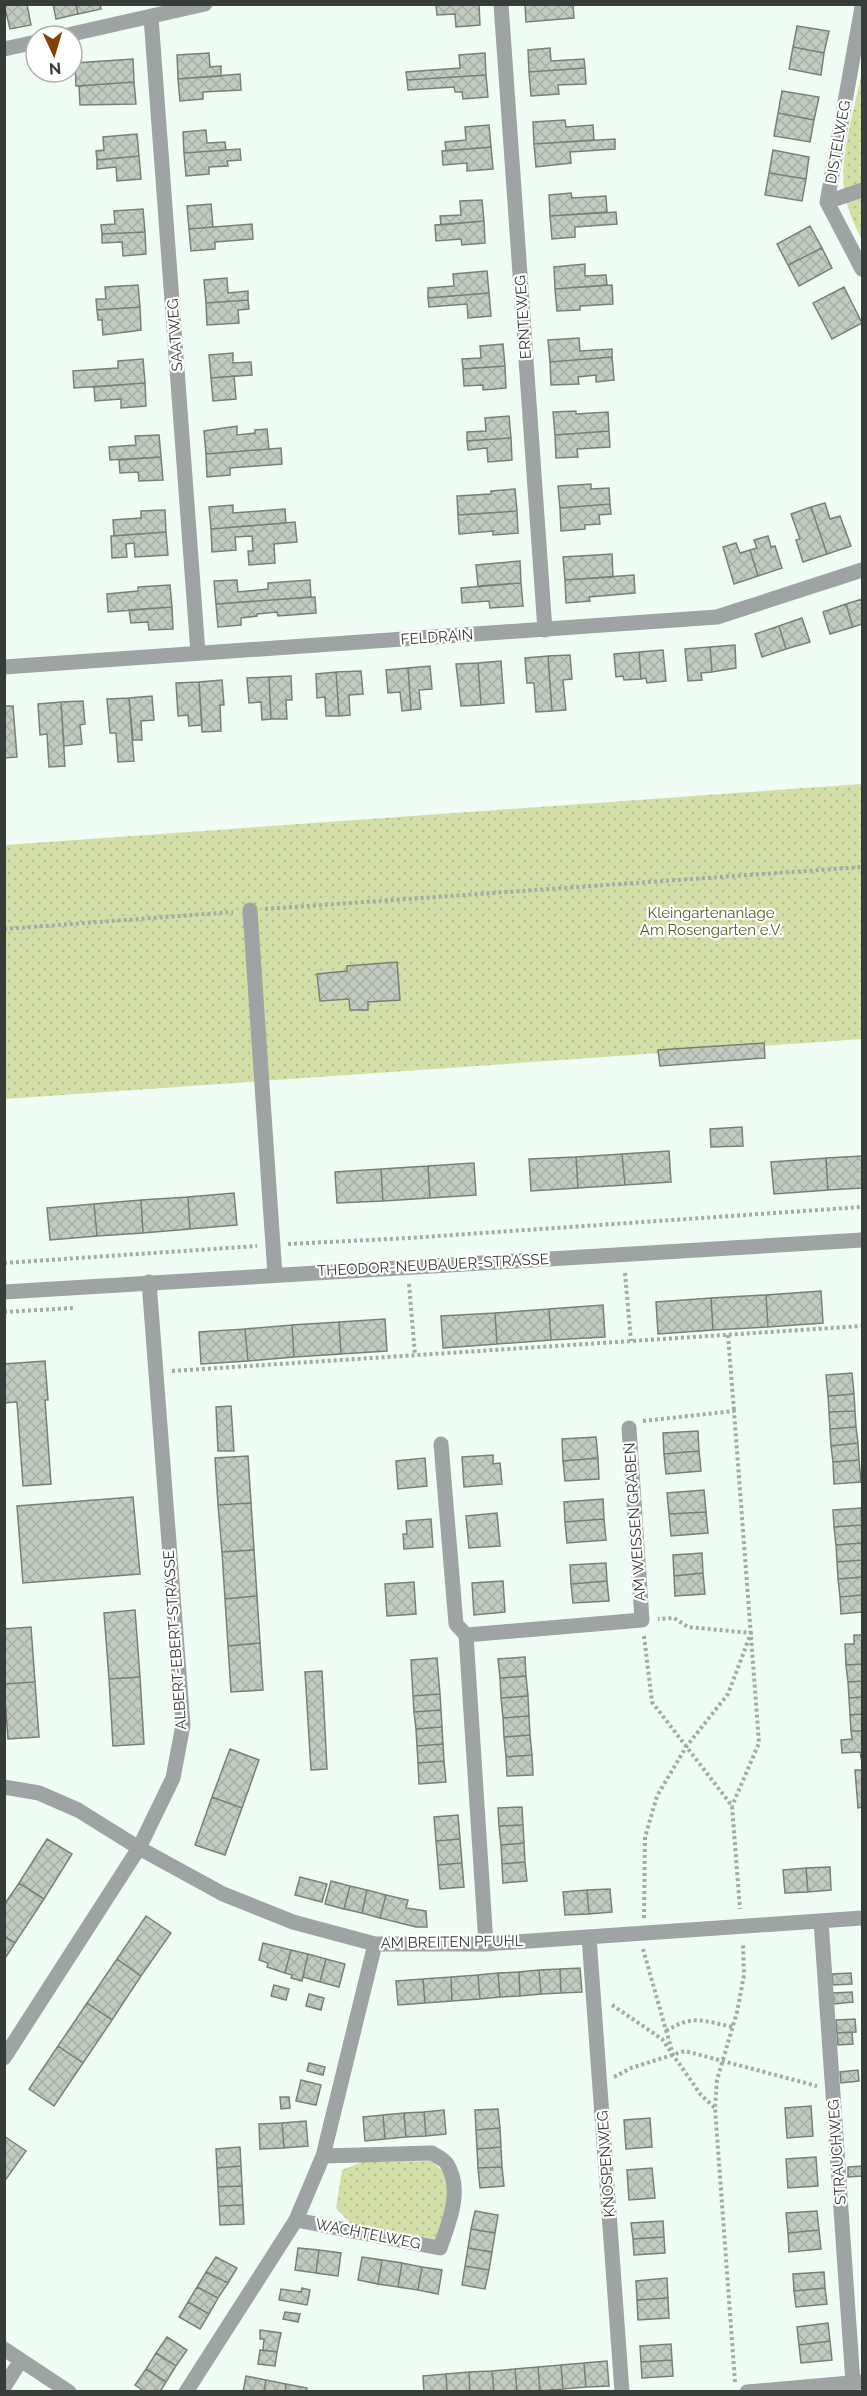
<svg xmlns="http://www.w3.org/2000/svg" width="867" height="2396" viewBox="0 0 867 2396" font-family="Raleway,sans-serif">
<defs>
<pattern id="grass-dots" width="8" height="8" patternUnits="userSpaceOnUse" patternTransform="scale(1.5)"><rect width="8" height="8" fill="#d3dfa6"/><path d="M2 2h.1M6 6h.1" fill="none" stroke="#b6c090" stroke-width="1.8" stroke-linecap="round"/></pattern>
<pattern id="building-cross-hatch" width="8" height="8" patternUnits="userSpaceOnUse" patternTransform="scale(1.5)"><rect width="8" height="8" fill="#c2cbbf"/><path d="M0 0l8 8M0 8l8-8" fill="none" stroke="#a7afa5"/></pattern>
</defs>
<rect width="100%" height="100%" fill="#effdf5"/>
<path fill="url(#grass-dots)" d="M862 71V240C855 226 848 211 845 196 838 158 855 109 862 71Z
M862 784V1039L5 1099V845Z
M432 2161 448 2177V2208L441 2240 351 2224 336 2208 342 2170 362 2162Z"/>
<path fill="url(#building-cross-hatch)" stroke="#798176" stroke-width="1.5" d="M4 4H27L31 25 10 29Z
M53 4H76L78 14 56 19Z
M76 4H100L101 9 78 14Z
M479 4 480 25 456 27 455 14 437 15 436 5Z
M525 4H573L574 18 526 22Z
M797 26 829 31 824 53 793 47Z
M793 47 824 53 821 75 789 69Z
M550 48 551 61 584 59 585 68 529 72 528 50Z
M209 53 210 67 221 66V76L178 79 177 55Z
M485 53 486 75 407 80 406 72 460 68 459 55Z
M133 59 134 82 76 86 75 63Z
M585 68 586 84 558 85 559 94 531 96 529 72Z
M240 74 241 90 203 92V99L180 101 178 79Z
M486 75 488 97 463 99 462 92H455L454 87 408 90 407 80Z
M134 82 136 104 80 105 79 86Z
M782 91 819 97 814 120 778 113Z
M778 113 814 120 810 142 774 136Z
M565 120 566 127 593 125 594 140 534 144 533 122Z
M489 125 491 147 446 151 445 142 466 140 465 127Z
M206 130 207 143 225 142 226 150 184 153 183 132Z
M137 134 139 156 97 160 96 151 104 150 103 137Z
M615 139V149L570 152 571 163 536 167 534 144Z
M491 147 493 169 467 171V163L443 165 442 151Z
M240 149 241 160 227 161 228 166 209 167V174L186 176 184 153Z
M773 150 809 157 806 179 769 173Z
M139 156 141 179 117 181 116 167 97 169V160Z
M769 173 806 179 802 201 765 195Z
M571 193 572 198 606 196 607 212 550 216 549 195Z
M482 200 484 221 441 225 440 216 461 215 460 201Z
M211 204 213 227 189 229 187 206Z
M143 209 145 232 102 234 101 225 115 224 114 211Z
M616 212 617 224 575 227V237L552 239 550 216Z
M484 221 485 243 462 245 461 239 436 241 435 225Z
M252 224 253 239 215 242V249L191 251 189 229Z
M810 226 822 248 788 265 777 244Z
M145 232 146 254 123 256 122 242 102 243V234Z
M822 248 832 268 799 286 788 265Z
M585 264V276L606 275 607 285 555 289 554 267Z
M487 271 489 293 428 298V288L454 286 453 274Z
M227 278 228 293 248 291V300L206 303 204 280Z
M138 285 140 307 97 310 96 299H106L105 287Z
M612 285 613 304 580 306V310L557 311 555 289Z
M844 287 862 323 832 339 813 303Z
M489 293 491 316 468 318 467 304 429 307 428 298Z
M248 300 249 309 238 310 239 323 207 325 206 303Z
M140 307 141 330 103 335 102 320H98L97 310Z
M579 338 580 351 612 349V357L550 362 548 340Z
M503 344 505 366 463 369 462 359 481 358 480 346Z
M233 353V363L251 362 252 375 211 378 209 355Z
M612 357 614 380 596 382V375L578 377 579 384 551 385 550 362Z
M143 359 145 383 74 388 73 371 118 368V361Z
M505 366 506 388 483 390V385L464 386 463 369Z
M234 376 236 399 213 401 211 378Z
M145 383 146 406 121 408V399L95 401 94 387Z
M576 411V414L608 412 609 431 555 435 553 412Z
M509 416 511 438 467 441V432L486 431 485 418Z
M237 426V435L255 433V430L267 429 269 449 206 454 204 431Z
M609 431 610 447 577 449 578 457 556 458 555 435Z
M159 435 161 457 110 460 109 447 136 445 135 436Z
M511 438 512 460 488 462 487 448 468 450 467 441Z
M281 448 282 464 230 468V475L207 477 206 454Z
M161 457 163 480 139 481 138 472 120 473 119 460Z
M591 484V489L609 488 610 504 560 508 558 486Z
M515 489 517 511 458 515 457 496 491 494V491Z
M825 503 830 519 840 516 851 546 827 554 811 507Z
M610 504 611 514 599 515 600 524 585 525V529L561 531 560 508Z
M233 505V513L285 509 286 523 211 529 209 507Z
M811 507 827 554 803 562 796 540 800 539 791 514Z
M165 510 166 532 114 536 113 520 141 518V511Z
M517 511 518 533 493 535V531L459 534 458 515Z
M295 522 297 542 274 544 275 563 249 565 248 551H253L252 536 235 537 236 550 212 552 211 529Z
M166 532 168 555 135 557 134 543 126 544 127 557 112 558 111 536Z
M768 536 771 547 775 546 782 568 758 576 750 550 757 548 754 540Z
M736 543 740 553 750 550 758 576 734 584 723 547Z
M612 554 613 577 565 580 563 557Z
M520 561 521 583 478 586 476 565Z
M634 575 635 593 589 597 590 601 566 603 565 580Z
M237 580 238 592 268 589V583L310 580 311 597 216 604 214 581Z
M521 583 523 606 490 608 489 601 462 603 461 588Z
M170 585 172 607 108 612 107 594 138 591V587Z
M315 597 316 613 278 616 277 612 257 614V616L241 618V625L218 627 216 604Z
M862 599V624L853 627 846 604Z
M846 604 853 627 830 634 823 612Z
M172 607 173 629 149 630 148 622 131 623 129 610Z
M802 618 810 642 786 649 779 626Z
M779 626 786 649 762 657 755 634Z
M735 645 736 668 712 672 710 647Z
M710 647 712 672 701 673 702 680 688 681 685 649Z
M663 650 666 681 647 683 646 678 641 679 639 652Z
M639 652 641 679 624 680 623 676 616 677 614 654Z
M570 655 572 679 563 680 566 710 552 711 548 656Z
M548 656 552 711 536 712 534 683H527L525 658Z
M501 661 504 703 481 705 478 663Z
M478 663 481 705 461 706 456 664Z
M430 666 432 689 419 690 421 709 411 710 408 668Z
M408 668 411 710 402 711 400 692 388 693 386 670Z
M361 671 363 694 349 695 350 715 339 716 336 672Z
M336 672 339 716H326L325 697 317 698 316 674Z
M291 676 292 700H286L287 719H271L269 677Z
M269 677 271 719 262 720 261 702 249 703 247 678Z
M222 680 224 705H220L221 731 202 732 199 682Z
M199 682 202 725 189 726 188 715 178 716 176 683Z
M152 696 154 720 141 721 142 740H133L129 698Z
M129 698 134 761 118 762 116 733H110L107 699Z
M83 701 85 724 80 725 82 744 64 746 61 702Z
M61 702 65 766 49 767 47 734 40 735 38 704Z
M4 706H13L17 757 4 758Z
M397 962 400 1000 368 1002V1010H350L349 999 320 1001 317 974 347 971V966Z
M764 1043 765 1058 660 1066 658 1050Z
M742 1127 743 1146 711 1147 710 1129Z
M669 1151 671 1182 625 1185 622 1154Z
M622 1154 625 1185 578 1188 576 1157Z
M862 1156V1188L828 1190 826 1158Z
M576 1157 578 1188 531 1191 529 1159Z
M826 1158 828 1190 774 1194 771 1162Z
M474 1163 476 1195 430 1198 428 1166Z
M428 1166 430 1198 383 1201 381 1169Z
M381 1169 383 1201 337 1203 335 1172Z
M234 1193 237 1225 190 1229 188 1197Z
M188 1197 190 1229 143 1233 141 1200Z
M141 1200 143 1233 97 1236 94 1204Z
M94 1204 97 1236 50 1240 47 1208Z
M821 1291 823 1323 768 1327 766 1295Z
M766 1295 768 1327 713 1330 711 1298Z
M711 1298 713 1330 658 1334 656 1302Z
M603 1305 605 1337 551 1340 549 1309Z
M549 1309 551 1340 497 1344 495 1313Z
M495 1313 497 1344 443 1348 441 1316Z
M385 1319 387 1351 341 1354 339 1322Z
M339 1322 341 1354 294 1357 292 1325Z
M292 1325 294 1357 248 1361 245 1329Z
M245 1329 248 1361 201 1364 199 1332Z
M45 1361 48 1400H45L51 1484 23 1486 17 1402 4 1403V1364Z
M852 1373 854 1394 828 1396 826 1375Z
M854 1394 855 1411 829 1412 828 1396Z
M231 1406 234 1451H218L216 1407Z
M855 1411 856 1427 830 1429 829 1412Z
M856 1427 858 1443 831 1446 830 1429Z
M698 1431 699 1451 664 1454 663 1433Z
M596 1437 598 1458 563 1461 562 1439Z
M858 1443 859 1460 833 1462 831 1446Z
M699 1451 701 1471 666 1474 664 1454Z
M493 1455V1464L500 1463 502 1484 464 1487 462 1457Z
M248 1456 251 1503 218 1505 215 1458Z
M425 1458 427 1486 398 1489 396 1461Z
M598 1458 599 1479 565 1481 563 1461Z
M859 1460 861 1482 834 1484 833 1462Z
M704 1490 706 1512 669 1514 667 1493Z
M133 1497 140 1574 23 1583 17 1506Z
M603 1499 604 1519 565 1522 564 1502Z
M251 1503 254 1550 222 1552 218 1505Z
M861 1508 862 1525 834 1527 833 1510Z
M706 1512 708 1533 671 1536 669 1514Z
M497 1513 500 1546 469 1548 466 1516Z
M431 1519 433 1547 404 1549 403 1534H407L406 1521Z
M604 1519 606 1540 567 1543 565 1522Z
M862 1525V1543L836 1545 834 1527Z
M862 1543V1560L837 1562 836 1545Z
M254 1550 257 1596 225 1599 222 1552Z
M702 1553 703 1573 674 1576 673 1555Z
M862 1560V1577L838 1579 837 1562Z
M606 1563 607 1581 571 1584 570 1565Z
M703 1573 705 1594 675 1596 674 1576Z
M862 1577V1595L840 1597 838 1579Z
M503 1581 505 1612 474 1615 472 1583Z
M607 1581 609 1601 573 1603 571 1584Z
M414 1582 416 1614 387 1616 385 1584Z
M862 1595V1612L841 1614 840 1597Z
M257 1596 260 1643 228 1646 225 1599Z
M135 1610 140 1677 109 1679 104 1613Z
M31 1627 35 1682 4 1684V1629Z
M854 1635H862V1664L846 1665 845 1644H854Z
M260 1643 263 1690 231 1692 228 1646Z
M525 1657 526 1676 500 1678 498 1659Z
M437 1658 440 1694 413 1696 411 1660Z
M862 1664V1681L848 1682 846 1665Z
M322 1671 327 1769 311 1770 305 1672Z
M526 1676 528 1696 501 1698 500 1678Z
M140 1677 144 1744 113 1746 109 1679Z
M862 1681V1697L849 1698 848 1682Z
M35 1682 39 1737 8 1739 4 1684Z
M440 1694 441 1710 414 1712 413 1696Z
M528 1696 529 1716 503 1718 501 1698Z
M862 1697V1714L850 1715 849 1698Z
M441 1710 442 1727 416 1729 414 1712Z
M862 1714V1731H851L850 1715Z
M529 1716 530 1735 504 1737 503 1718Z
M442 1727 443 1744 417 1746 416 1729Z
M851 1731H862V1762L860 1752 842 1753 841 1740 852 1739Z
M530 1735 532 1755 506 1757 504 1737Z
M443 1744 444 1761 418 1763 417 1746Z
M230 1749 259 1760 242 1808 212 1797Z
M532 1755 533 1775 507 1776 506 1757Z
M444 1761 446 1782 419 1784 418 1763Z
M855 1770H862V1807L858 1808Z
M212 1797 242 1808 225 1855 195 1845Z
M522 1807 523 1825 499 1826 498 1808Z
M458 1815 460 1839 436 1841 434 1817Z
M523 1825 524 1843 501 1845 499 1826Z
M47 1839 72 1854 44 1899 19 1883Z
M460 1839 462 1863 438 1865 436 1841Z
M524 1843 525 1862 502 1864 501 1845Z
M525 1862 527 1881 503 1883 502 1864Z
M462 1863 464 1887 440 1889 438 1865Z
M830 1867 831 1890 808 1892 806 1868Z
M806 1868 808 1892 785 1893 783 1870Z
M300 1877 327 1884 322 1902 295 1895Z
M331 1881 350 1886 344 1909 325 1904Z
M19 1883 44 1899 15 1943 4 1936V1905Z
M350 1886 367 1890 362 1913 344 1909Z
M610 1889 612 1912 589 1914 587 1890Z
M367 1890 386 1895 380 1918 362 1913Z
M587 1890 589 1914 565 1915 563 1892Z
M386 1895 408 1900 406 1908 426 1911 427 1927H416L380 1918Z
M146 1916 171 1933 141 1976 117 1959Z
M4 1936 15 1943 4 1960Z
M263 1943 291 1950 285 1973 267 1967 268 1963 259 1960Z
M291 1950 308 1954 302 1981 291 1978 292 1975 285 1973Z
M308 1954 326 1959 320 1982 303 1977Z
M117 1959 141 1976 112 2020 87 2003Z
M326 1959 345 1964 339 1987 320 1982Z
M580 1968 582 1992 561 1993 560 1969Z
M560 1969 561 1993 541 1994 539 1970Z
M539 1970 541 1994 520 1996 519 1972Z
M519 1972 520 1996 500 1997 498 1973Z
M498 1973 500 1997 480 1999 478 1975Z
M851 1973 852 1984 833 1985 832 1974Z
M478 1975 480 1999 452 2001 451 1977Z
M451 1977 452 2001 425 2003 423 1979Z
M423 1979 425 2003 398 2005 396 1981Z
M274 1985 289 1989 286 2000 271 1996Z
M852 1992 853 2002 834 2004 833 1993Z
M309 1994 324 1998 321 2010 306 2006Z
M87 2003 112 2020 83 2063 58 2046Z
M855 2019 856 2032 837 2033 836 2020Z
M852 2032 853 2044 838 2045 837 2033Z
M58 2046 83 2063 54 2106 29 2089Z
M309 2063 325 2067 323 2075 307 2071Z
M858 2070 859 2081 841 2083 840 2072Z
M301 2080 321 2085 316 2105 296 2101Z
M280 2097H289L290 2108 281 2109Z
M811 2106 813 2136 787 2138 785 2108Z
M498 2109 500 2128 476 2130 475 2110Z
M444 2110 446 2134 426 2136 424 2112Z
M424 2112 426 2136 406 2137 404 2113Z
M404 2113 406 2137 385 2139 383 2115Z
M383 2115 385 2139 365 2141 363 2117Z
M650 2118 652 2147 626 2149 624 2120Z
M306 2121 308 2146 284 2148 282 2123Z
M282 2123 284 2148 260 2149 259 2124Z
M500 2128 501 2147 477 2149 476 2130Z
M4 2136 26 2151 4 2182Z
M240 2147 241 2166 217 2168 216 2149Z
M501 2147 502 2167 478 2168 477 2149Z
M816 2157 818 2186 788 2188 786 2159Z
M241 2166 242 2186 218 2187 217 2168Z
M862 2166V2176L848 2177V2167Z
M502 2167 504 2186 480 2188 478 2168Z
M652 2168 655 2198 629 2200 627 2170Z
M242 2186 243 2205 219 2206 218 2187Z
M243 2205 244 2224 220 2225 219 2206Z
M475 2211 498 2215 495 2233 471 2229Z
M817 2211 819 2230 788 2233 786 2213Z
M663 2221 664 2237 633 2239 631 2223Z
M471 2229 495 2233 492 2252 468 2248Z
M819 2230 821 2249 789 2252 788 2233Z
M664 2237 665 2253 634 2255 633 2239Z
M298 2248 319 2250 316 2273 295 2270Z
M468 2248 492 2252 489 2270 465 2266Z
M319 2250 341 2253 338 2276 316 2273Z
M216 2257 237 2268 228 2283 206 2272Z
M362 2257 382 2260 378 2284 358 2280Z
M382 2260 402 2263 398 2287 378 2284Z
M402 2263 422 2267 418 2290 398 2287Z
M465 2266 489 2270 485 2289 462 2285Z
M422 2267 442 2270 438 2294 418 2290Z
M206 2272 228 2283 218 2298 197 2287Z
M824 2272 825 2288 794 2291 793 2274Z
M667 2278 668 2298 637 2300 636 2281Z
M197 2287 218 2298 209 2314 188 2302Z
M302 2288 310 2290 307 2305 279 2300 281 2289 301 2292Z
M825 2288 827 2304 796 2307 794 2291Z
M668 2298 669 2318 638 2320 637 2300Z
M188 2302 209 2314 200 2329 179 2317Z
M285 2312 300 2314 298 2322 283 2319Z
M828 2323 830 2341 799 2345 797 2327Z
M260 2330 281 2333 277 2352 263 2350 264 2339H260Z
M167 2337 187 2350 176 2366 156 2353Z
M830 2341 832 2360 801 2363 799 2345Z
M671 2344 672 2360 641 2362 640 2346Z
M260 2350 277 2352 275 2366 258 2364Z
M156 2353 176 2366 166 2382 146 2369Z
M672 2360 673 2376 642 2378 641 2362Z
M607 2361 609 2386 586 2387 584 2363Z
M584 2363 586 2387 563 2389 561 2365Z
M561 2365 563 2389 540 2391 538 2367Z
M538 2367 540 2391 517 2392 515 2369Z
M146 2369 166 2382 160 2392H145L135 2385Z
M515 2369 517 2392H494L492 2371Z
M492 2371 494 2392H470L469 2372Z
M469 2372 470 2392H447L446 2374Z
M446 2374 447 2392H424L423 2376Z
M246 2376 266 2380 264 2392H243Z
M266 2380 286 2384 285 2392H264Z
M286 2384 307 2388 306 2392H285Z"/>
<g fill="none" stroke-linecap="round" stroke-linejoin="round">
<path stroke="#a2aca6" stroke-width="4" stroke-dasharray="3 3" stroke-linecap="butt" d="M265 909 862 867
M4 929 233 912
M288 1244 409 1238 862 1207
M4 1263 257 1246
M625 1273 631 1341
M409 1284 415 1355
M4 1312 73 1308
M728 1335 734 1411
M172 1371 862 1326
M643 1421 734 1411 759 1743 732 1806
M644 1636 652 1702 732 1806 740 1909
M644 1918 645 1837 657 1796 686 1747 728 1694 751 1633 688 1627 674 1618 658 1619
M643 1949 673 2055
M612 2005 662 2039 701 2095 715 2108
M666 2031C693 2014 703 2021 733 2027
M614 2077 631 2068 685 2051 817 2086
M735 2382 715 2108 717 2080 737 2012 744 1975 743 1944"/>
<path stroke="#9da4a3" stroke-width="15" d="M501 4 545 630
M862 7 827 202 862 269
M151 17 198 653
M63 36 205 4
M4 49 36 42
M827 202 862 190
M4 667 717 617 862 570
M250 910 275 1275
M4 1292 862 1240
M441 1444 456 1624 466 1635 486 1944
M466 1635 642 1620 629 1428
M4 1787 39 1793 78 1810 139 1848 223 1894 293 1922 375 1944H486L862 1918
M821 1921 853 2383
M589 1937 622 2392
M4 2058 139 1848 173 1778 183 1725 149 1282
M296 2220 440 2248C449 2222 463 2190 447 2164 445 2160 437 2156 432 2153L323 2156
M4 2349 69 2392
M4 2387 21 2360
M186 2392 296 2220 323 2156 375 1944
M747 2392 861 2382"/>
</g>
<g text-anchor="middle" stroke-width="4.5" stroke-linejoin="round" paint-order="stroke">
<g font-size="15" fill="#363c38" stroke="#fff">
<text transform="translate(838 142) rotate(-80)" y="5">DISTELWEG</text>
<text transform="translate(523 317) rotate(-94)" y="5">ERNTEWEG</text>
<text transform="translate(175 335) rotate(-94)" y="5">SAATWEG</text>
<text transform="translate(437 637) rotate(-4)" y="5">FELDRAIN</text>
<text transform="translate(433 1265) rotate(-3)" y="5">THEODOR-NEUBAUER-STRASSE</text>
<text transform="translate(635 1522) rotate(-94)" y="5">AM WEISSEN GRABEN</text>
<text transform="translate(175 1640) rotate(-94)" y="5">ALBERT-EBERT-STRASSE</text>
<text transform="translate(452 1942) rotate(-1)" y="5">AM BREITEN PFUHL</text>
<text transform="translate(837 2152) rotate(-94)" y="5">STRAUCHWEG</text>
<text transform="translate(606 2164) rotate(-94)" y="5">KNOSPENWEG</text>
<text transform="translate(368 2234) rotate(11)" y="5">WACHTELWEG</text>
</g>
<g font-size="15" fill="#535d1e" stroke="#fff">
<text x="711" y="918">Kleingartenanlage<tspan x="711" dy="17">Am Rosengarten e.V.</tspan></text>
</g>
</g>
<rect width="867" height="2396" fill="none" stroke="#363c38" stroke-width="12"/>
<g transform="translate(54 54) rotate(176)"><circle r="28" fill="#ffffff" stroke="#afb1af" stroke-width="1.5"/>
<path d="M0-4.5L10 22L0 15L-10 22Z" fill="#824207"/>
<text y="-9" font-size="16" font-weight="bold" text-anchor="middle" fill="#363c38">N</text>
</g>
</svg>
